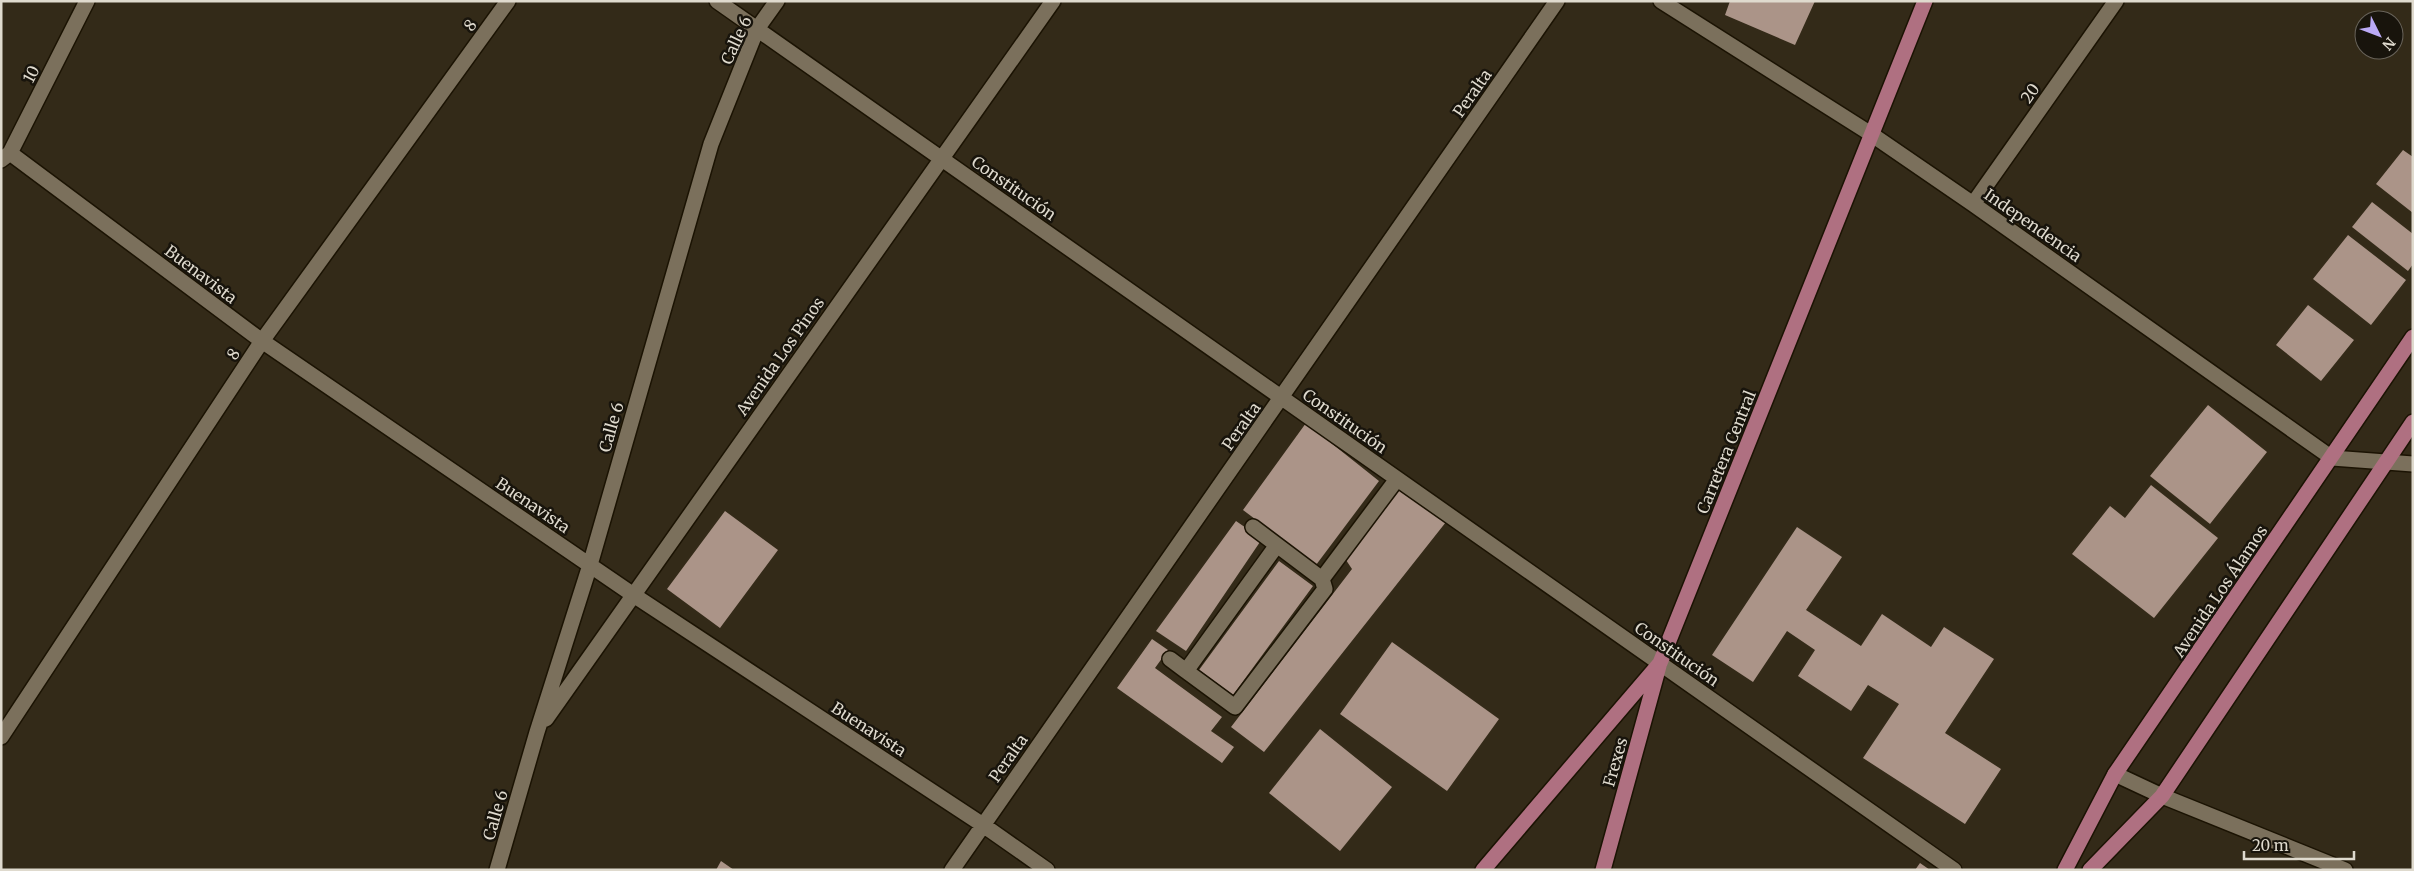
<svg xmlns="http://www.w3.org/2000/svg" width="2414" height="871" viewBox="0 0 2414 871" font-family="Merriweather,serif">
<rect width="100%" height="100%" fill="#332a18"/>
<path fill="#ab9488" d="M1730 1H1815L1795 45 1725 15Z
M2403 150 2413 157V213L2376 184Z
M2372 202 2413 234V264L2408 271 2352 227Z
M2348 235 2406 280 2371 325 2313 279Z
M2308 305 2354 340 2321 381 2276 345Z
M2208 405 2267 452 2210 524 2150 476Z
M1306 423 1379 481 1316 565 1243 510Z
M2151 485 2218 538 2154 618 2072 554 2110 506 2125 518Z
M1396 487 1446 522 1264 752 1231 727 1352 569 1346 560Z
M725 511 778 550 720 628 667 589Z
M1236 521 1262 539 1186 651 1156 631Z
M1797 527 1842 557 1806 610 1861 646 1882 614 1931 647 1944 627 1994 659 1945 733 2001 769 1965 824 1863 758 1899 704 1868 685 1851 711 1798 676 1815 650 1787 631 1753 682 1712 655Z
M1279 561 1313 586 1233 695 1199 670Z
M1152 639 1168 650 1155 668 1222 717 1211 731 1234 747 1222 763 1117 688Z
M1392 642 1499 719 1447 791 1340 714Z
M1320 729 1392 787 1340 851 1269 793Z
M721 861 734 870H716Z
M1920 863 1930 870H1915Z"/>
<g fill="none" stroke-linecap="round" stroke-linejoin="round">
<defs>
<path id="minor" d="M717 1 1954 870
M1661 1 1871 134 1973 204 2332 458 2413 464
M10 153 262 341 632 594 983 825 1047 870
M1 160 10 153 87 1
M1973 204 2116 1
M1253 527 1322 579 1397 479
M1277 545 1186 671 1235 707 1325 589 1322 579
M1170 659 1186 671
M546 719 1053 1
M1 737 262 341 508 1
M2115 774 2162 796 2345 870
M497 870 537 732 590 565 711 144 757 29 777 1
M952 870 1557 1"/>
<path id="major" d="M1483 870 1660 663 1925 1
M1603 870 1659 666
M2065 870 2115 774 2413 337
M2090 870 2162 796 2413 422"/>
</defs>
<use href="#minor" stroke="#1b1303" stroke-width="18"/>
<use href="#major" stroke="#1b1303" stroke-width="18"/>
<use href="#minor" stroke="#7b705c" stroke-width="15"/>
<use href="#major" stroke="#af7081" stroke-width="15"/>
</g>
<g text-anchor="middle" stroke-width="5" stroke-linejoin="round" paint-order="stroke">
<g font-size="16" fill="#dfdace" stroke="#18140c">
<text transform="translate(470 25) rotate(-54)" y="6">8</text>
<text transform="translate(736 40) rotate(-65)" y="6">Calle 6</text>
<text transform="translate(31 74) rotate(-63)" y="6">10</text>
<text transform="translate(1472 93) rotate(-55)" y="6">Peralta</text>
<text transform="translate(2030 93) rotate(-55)" y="6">20</text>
<text transform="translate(1014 188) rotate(35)" y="6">Constitución</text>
<text transform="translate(2033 225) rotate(35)" y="6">Independencia</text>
<text transform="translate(201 274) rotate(37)" y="6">Buenavista</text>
<text transform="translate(233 354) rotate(-57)" y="6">8</text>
<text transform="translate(780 356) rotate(-55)" y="6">Avenida Los Pinos</text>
<text transform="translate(1345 421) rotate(35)" y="6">Constitución</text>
<text transform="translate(1241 426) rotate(-55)" y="6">Peralta</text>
<text transform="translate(611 427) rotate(-74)" y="6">Calle 6</text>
<text transform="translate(1726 452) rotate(-68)" y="6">Carretera Central</text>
<text transform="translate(533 505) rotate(34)" y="6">Buenavista</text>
<text transform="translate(2220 591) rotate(-56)" y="6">Avenida Los Álamos</text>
<text transform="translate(1677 654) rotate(35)" y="6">Constitución</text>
<text transform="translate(869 729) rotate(33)" y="6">Buenavista</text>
<text transform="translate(1008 758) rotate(-55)" y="6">Peralta</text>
<text transform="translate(1615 762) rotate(-74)" y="6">Frexes</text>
<text transform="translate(495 815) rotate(-74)" y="6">Calle 6</text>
</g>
</g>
<rect width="2414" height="871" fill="none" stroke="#dfdace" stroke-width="5"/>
<g transform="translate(2379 35) rotate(132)"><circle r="24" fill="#18140c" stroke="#68635a"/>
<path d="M0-4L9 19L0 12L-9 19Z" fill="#bbaaf6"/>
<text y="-8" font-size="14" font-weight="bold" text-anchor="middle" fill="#dfdace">N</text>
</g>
<path d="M2244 851v8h110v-8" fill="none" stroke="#dfdace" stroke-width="2.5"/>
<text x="2252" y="851" font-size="15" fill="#dfdace" stroke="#18140c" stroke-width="4" paint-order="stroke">20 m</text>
</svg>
